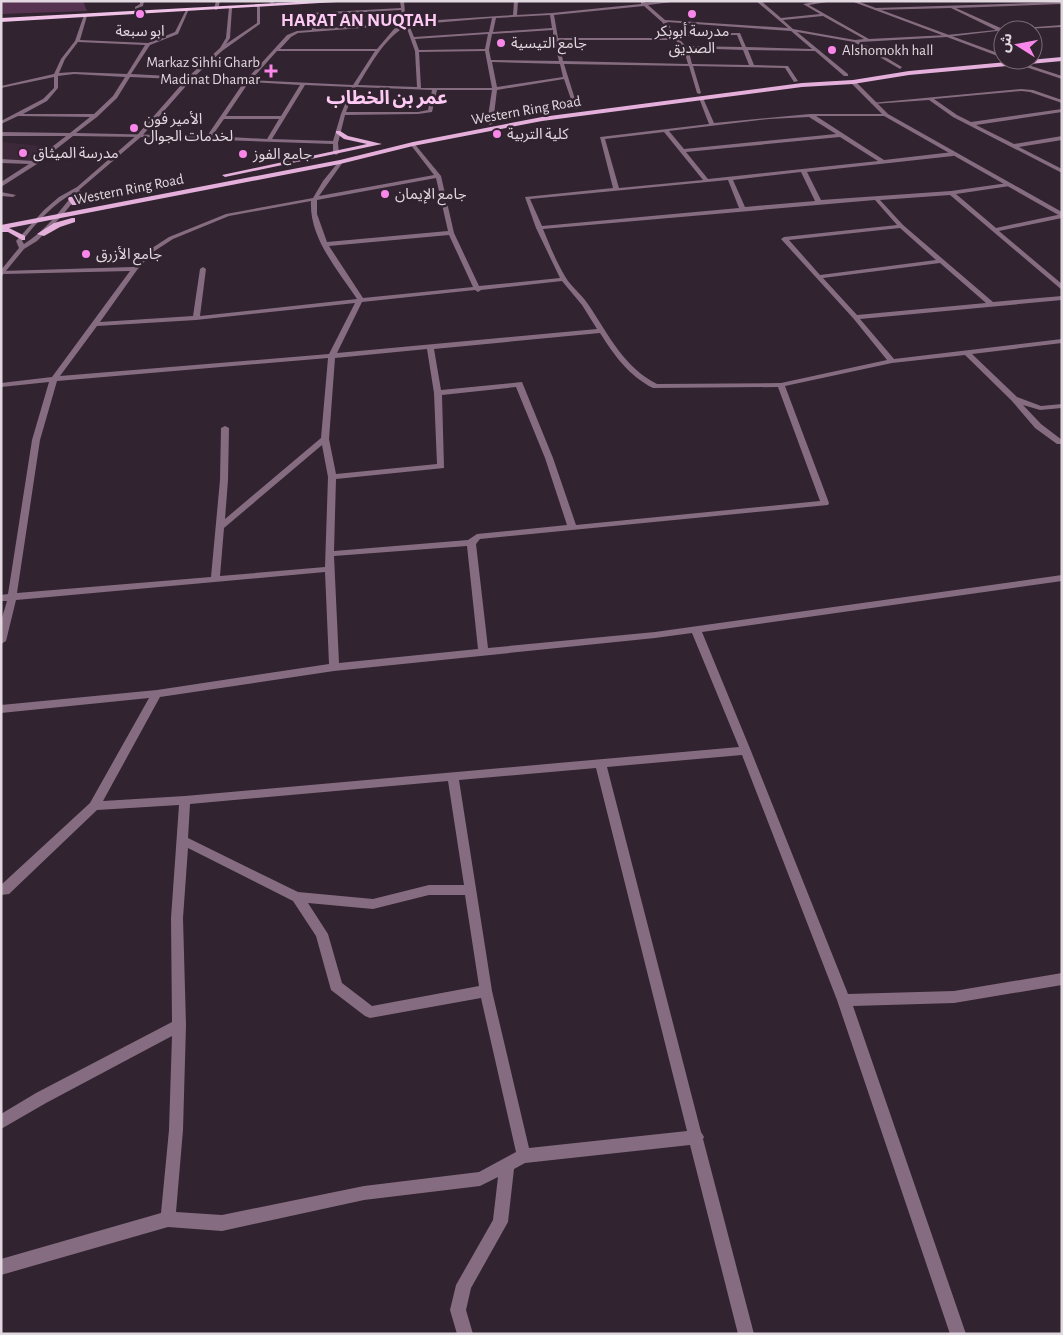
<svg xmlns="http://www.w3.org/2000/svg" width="1063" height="1335" viewBox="0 0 1063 1335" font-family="'Alegreya Sans','Noto Sans Arabic',sans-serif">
<rect width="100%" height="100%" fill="#31232f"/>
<path fill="#3c2839" d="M1 142 52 147 33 161 1 159Z"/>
<path fill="#573352" d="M1 1H83L87 11 1 14Z"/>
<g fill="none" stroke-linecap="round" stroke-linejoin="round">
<path fill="#866c81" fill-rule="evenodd" d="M216 1H220L218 9 216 10 214 9Z
M271 1H275L272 4 270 3Z
M400 1H404L405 13 408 22 513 15 514 1H518L517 15 552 13 641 4V1L646 3 679 1 648 5 665 20 788 28 756 1H761L781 18 820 14 803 4 819 1H833L809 5 869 39 947 35 996 30 951 8 874 10 875 8 1062 2V4L956 8 1005 30 947 37 860 42 902 67 900 69 854 42 797 32 848 74V76H844L815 51 748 50 754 65 788 66 798 81 794 82 785 68 693 66 701 93 699 94 697 93 689 66 564 64 578 109 574 108 564 79 497 90 493 123 490 125 487 123 492 90H437L432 112 418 114 345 115 338 143 339 153 336 155 333 153V144L140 137 73 136 37 164 1 187V182L29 164 1 163V159L34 161 66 136H1V132L70 133 90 117 18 116 1 124V121L43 99 54 88V77L1 88V86L54 74 61 59 75 41 84 15 87 16 80 40 148 43 175 32 186 10 189 9 178 34 150 45 131 74 246 80 287 35 297 31 312 30 311 13 401 8ZM644 6 662 22 673 38H558L554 15ZM401 10 404 23 316 29 314 15ZM550 15 552 28 493 32 496 18ZM823 16 864 39 855 40 793 29 783 20ZM492 18 489 32 414 37 409 25ZM667 22 791 31 812 49 746 47 740 33 675 34ZM400 25 394 29 377 49H280L291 37 298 33ZM406 26 415 51 417 87 358 85C371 64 384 39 406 26ZM553 30V39L559 61 491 60 489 50 492 34ZM488 34 485 49 419 50 415 39ZM737 35 742 47 686 46 676 36ZM559 40H675L683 47 688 64 563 61ZM78 42 145 45 127 74 74 72 59 73 65 59ZM688 48 743 50 749 65 692 64ZM277 51H375L353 85 251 80ZM485 51 492 88H421L419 52ZM492 62 560 64 563 77 497 87ZM74 74 125 77 113 96 94 114H23L47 101 58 88V76ZM130 77 244 82 207 136 76 133 97 117 117 98ZM249 82 300 85 281 116H226ZM305 85 352 87 341 114 333 141 272 139ZM356 87 432 90 428 110 418 112H346ZM224 119H279L267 139 212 136Z
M1062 25V27L1006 30 1008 29Z
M1016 61 1062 76V79L1014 63Z
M1021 89 1033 90 1062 100V103L1030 92 1021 91 934 99 957 115 971 122 1062 109V112L976 125 1014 144 1062 136V140L1019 147 1062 169V173L953 117 929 100 873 104 871 103Z
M701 97 703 98 714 123 810 114H886L888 116H816L884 160 953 152 956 154 953 156 807 172 821 200 951 191 1008 183 1011 185 1010 186 956 194 996 228 1062 214V218L999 231 1062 284V290L950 195 880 200 903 225 993 302 1062 296V300L860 319 894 359 1062 339V343L972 354 1017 397 1041 406 1062 404V408L1040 410 1023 405 1041 424 1062 440V444H1057L1035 428 1012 401 965 355 892 363 785 386 829 503 828 505 480 539 476 544 488 648 655 632 1062 575V581L702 632 751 751 848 994 954 991 1062 973V985L954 1003 853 1006 966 1334H950L837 1000 742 755 607 767 701 1132 704 1137 703 1139 754 1334H738L690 1145 525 1163 514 1169 508 1222 471 1288 466 1310 473 1334H457L450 1310 456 1285 493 1220 498 1177 480 1186 364 1200 222 1231 168 1227 1 1275V1259L161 1213 169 1130 172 1036 46 1103 1 1129V1114L36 1093 172 1022 171 918 179 805 97 810 9 894 1 895V885L90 803 149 698 1 713V705L157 690 329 664 325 572 16 600 6 641 1 644V621L7 601H1V595L8 594 32 440 49 382 1 387V383L52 377 130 271 4 274 1 271 133 267 149 250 169 237 226 214 313 198 323 181 340 160 343 162 319 196 434 175 410 144 413 142 441 176 454 233 479 286 560 278 536 228 525 197 613 188 600 137 709 124 699 98ZM809 117 836 134 684 149 669 131 769 119ZM664 132 703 180 619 188 605 139ZM840 137 878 161 708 179 686 152ZM801 172 815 201 745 207 733 180ZM436 178 448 231 327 242 317 214V200ZM728 180 739 208 542 226 530 199ZM875 200 897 225 784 237 781 239 853 318 887 360 781 383 657 384C625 368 609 336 590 307 584 297 575 290 568 281 558 266 550 246 543 229ZM311 201C309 238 338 270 357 299L200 316 206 269 203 267 200 269 193 316 100 322 137 270 153 252 173 239 229 216ZM900 228 936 260 820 275 789 240ZM449 235 473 287 363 298 329 246ZM940 263 986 303 857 315 823 278ZM562 281 582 305 597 329 337 353 362 302 475 290 478 292 481 290ZM355 303 329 354 60 376 97 326 196 320ZM600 333C614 355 629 376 653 388L778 387 820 501 576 525 553 458 522 382 441 390 434 349ZM427 349 434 393 437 464 336 474 329 439 335 358ZM328 358 321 438 225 519 228 480 229 428 225 426 221 428 220 480 211 577 17 593 40 440 57 381ZM516 387 545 458 567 525 477 534 468 540 334 551 336 479 444 468 442 395ZM322 445 328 477 325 567 220 576 224 528ZM467 546 478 649 339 663 334 556ZM692 633 739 747 185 796 103 801 160 697 334 671 655 638ZM596 768 687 1131 529 1148 492 991 459 780ZM448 781 464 885H429L373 899 298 892 188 838 190 804ZM188 848 293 901 316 936 331 990 365 1016 370 1018 481 998 516 1152 479 1172 364 1186 222 1215 176 1212 183 1130 186 1025 183 918ZM429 895H465L479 986 372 1006 342 983 328 934 308 903 373 909Z
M1 192 16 195 13 197 1 196Z"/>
<path fill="#866c81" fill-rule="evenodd" d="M140 1H144L143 6 135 9V7L140 4Z
M851 1H857L1003 55V58Z
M257 6 260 7V24L222 51 193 78 142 136 79 190 81 192 61 217 37 241 24 249 1 277V270L19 248 16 241 44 210 59 197 77 187 138 134 189 76 220 48 226 38 229 7 232 8 230 38 226 44 257 23ZM75 192C60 211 44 232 24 244L22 241C37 222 53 204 75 192Z
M851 81H855L888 114 1062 212V217L884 116 851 83Z"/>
<path fill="#e5afdc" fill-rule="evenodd" d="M1062 57V61L909 75 853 84 802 87 542 121 413 146 340 164 9 228 25 236V240H22L8 232H1V225L340 160 413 142 542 117 802 83 853 80 909 71Z
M336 131H340L348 136 382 144 225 177 222 175 367 144 344 139 336 133Z
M69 197H75L77 201 88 203 84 205H72L68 199Z
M72 218H75V222L60 227 44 236 37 234 54 223Z"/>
<path fill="#f0c2e8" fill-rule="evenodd" d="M316 1H353L1 22V18Z"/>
</g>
<g fill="#f987e9" stroke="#31232f" stroke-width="2">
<circle cx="140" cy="14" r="5"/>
<circle cx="692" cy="14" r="5"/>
<circle cx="501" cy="43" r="5"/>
<circle cx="832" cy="50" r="5"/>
<path d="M268.5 63.5h5v5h5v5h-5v5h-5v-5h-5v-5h5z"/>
<circle cx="134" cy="128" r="5"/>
<circle cx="497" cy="134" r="5"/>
<circle cx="23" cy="153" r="5"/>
<circle cx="243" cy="154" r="5"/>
<circle cx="385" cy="194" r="5"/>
<circle cx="86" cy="254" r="5"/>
</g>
<g text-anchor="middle" stroke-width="5" stroke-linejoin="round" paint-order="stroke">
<g font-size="15" fill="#e2d8e0" stroke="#31232f" text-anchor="start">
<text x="140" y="36" text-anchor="middle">ابو سبعة</text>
<text x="692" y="36" text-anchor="middle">مدرسة أبوبكر<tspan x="692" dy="17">الصديق</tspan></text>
<text x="511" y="48">جامع التيسية</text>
<text x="842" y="55">Alshomokh hall</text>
<text x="260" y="67" text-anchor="end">Markaz Sihhi Gharb<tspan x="260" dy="17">Madinat Dhamar</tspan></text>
<text x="144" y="124">الأمير فون<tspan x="144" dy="17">لخدمات الجوال</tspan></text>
<text x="507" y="139">كلية التربية</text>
<text x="33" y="158">مدرسة الميثاق</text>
<text x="253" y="159">جامع الفوز</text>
<text x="395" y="199">جامع الإيمان</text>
<text x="96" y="259">جامع الأزرق</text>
</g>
<g font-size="15" fill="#e2d8e0" stroke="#31232f">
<text transform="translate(526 110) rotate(-10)" y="5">Western Ring Road</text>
<text transform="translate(129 189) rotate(-11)" y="5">Western Ring Road</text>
</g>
<g font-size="19" font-weight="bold" fill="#fecaf5" stroke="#31232f">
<text x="359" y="26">HARAT AN NUQTAH</text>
<text x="387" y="104">عمر بن الخطاب</text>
</g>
</g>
<rect width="1063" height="1335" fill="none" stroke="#e2d8e0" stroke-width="5"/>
<g transform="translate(1018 45) rotate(281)"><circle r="24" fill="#31232f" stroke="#786b76"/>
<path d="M0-4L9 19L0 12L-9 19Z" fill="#f987e9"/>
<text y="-8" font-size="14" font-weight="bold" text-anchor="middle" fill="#e2d8e0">ش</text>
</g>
</svg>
